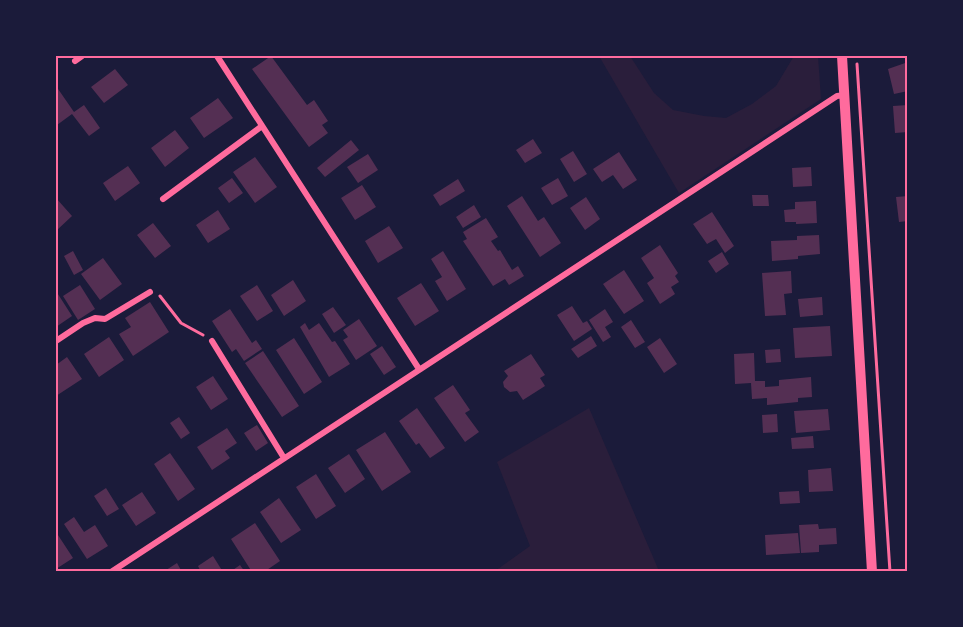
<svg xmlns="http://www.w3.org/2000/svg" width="963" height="627" viewBox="0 0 963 627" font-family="Manrope,sans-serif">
<rect width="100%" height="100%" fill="#1b1b3a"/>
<path fill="#2a1e3b" d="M599 56H630L654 93 673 110 704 116 726 118 752 104 776 86 794 56H818L821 99 679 193Z
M589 408 659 571H495L530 546 497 462Z"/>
<path fill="#542f53" d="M271 56 307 105 314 100 328 121 322 125 328 133 309 147 252 69Z
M908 62V91L894 94 888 69Z
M115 69 128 85 104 103 91 87Z
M56 86 74 112 84 105 100 128 89 136 72 114 57 125Z
M218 98 233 118 204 138 190 118Z
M908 105V132L895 133 893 106Z
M175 130 189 148 165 167 151 148Z
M533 139 542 153 525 163 516 150Z
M351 140 359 150 325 177 317 168Z
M573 151 587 174 574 182 560 159Z
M619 152 637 180 623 189 613 175 602 182 593 169Z
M368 154 378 170 358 183 347 167Z
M255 157 277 187 255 203 233 172Z
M128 166 140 183 115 201 103 183Z
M811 167 812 186 793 187 792 168Z
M232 178 243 193 229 203 218 188Z
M558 178 568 196 552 205 541 188Z
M458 179 465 191 440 206 433 195Z
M362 185 376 207 355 220 341 198Z
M752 195H768L769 206H753Z
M522 196 538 221 544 217 561 243 540 257 507 206Z
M908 196V221L899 222 896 197Z
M586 197 600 219 585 230 570 208Z
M56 198 72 216 56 231Z
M816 201 817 223 796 224V222H785L784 210 795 209V202Z
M474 205 481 217 463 228 456 217Z
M218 210 230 229 208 243 196 225Z
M712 212 734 246 725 253 716 239 707 244 693 224Z
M486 218 498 237 491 241 498 251 500 250 512 270 518 266 524 276 509 285 505 279 493 286 463 241 467 239 463 232Z
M153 223 171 246 155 258 137 235Z
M389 226 403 248 378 263 365 241Z
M819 235 820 254 798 256V259L772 261 771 241 797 240V236Z
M660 245 678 273 675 276 679 282 671 287 675 294 660 304 647 283 654 278 641 258Z
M73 251 83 270 74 275 64 256Z
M443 251 466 289 447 301 435 281 442 277 431 259Z
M722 252 729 264 716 273 708 261Z
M103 258 122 284 100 300 81 274Z
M624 270 644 301 624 314 603 284Z
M791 271 792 293 784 294 786 315 765 316 762 273Z
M293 280 306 301 284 316 271 295Z
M421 283 439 311 415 326 397 298Z
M80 285 95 309 78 320 63 296Z
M257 285 273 311 257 321 240 296Z
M56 291 72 316 56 327Z
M822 297 823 315 800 317 798 299Z
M150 302 169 332 133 356 119 334 131 327 125 318Z
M572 306 583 323 587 321 592 329 574 341 557 315Z
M333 307 346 325 334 333 322 314Z
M230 309 252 343 256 340 262 349 244 361 236 349 232 352 212 321Z
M605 309 613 322 605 327 611 337 603 342 589 320Z
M359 319 377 346 356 360 343 340 348 337 343 330Z
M631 320 645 342 635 348 621 327Z
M305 323 309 330 319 323 332 342 335 341 350 364 329 377 300 327Z
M830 326 832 356 795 358 793 328Z
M591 336 597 346 578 358 571 349Z
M109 337 124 360 99 377 84 354Z
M294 338 322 382 304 394 276 350Z
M660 338 677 364 664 373 647 347Z
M382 346 396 367 384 375 370 354Z
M780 349 781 362 766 363 765 350Z
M263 351 299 406 282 417 245 363Z
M754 353 755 381H765V387L779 386V380L811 377 812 397 798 398V402L767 405V398L752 399 751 383 735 384 734 354Z
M531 354 545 375 540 378 545 386 523 400 517 391 510 392 504 387 503 382 508 376 504 371Z
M67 357 82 379 56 396V365Z
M213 376 228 399 211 410 196 387Z
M453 385 470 410 465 413 479 432 465 442 434 398Z
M417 408 445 448 430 458 419 443 416 445 399 421Z
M828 409 830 430 796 433 794 411Z
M777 414 778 432 763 433 762 415Z
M179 417 190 433 181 439 170 423Z
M257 425 268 443 256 451 244 433Z
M227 428 237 443 225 451 230 458 212 470 197 447Z
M385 432 411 472 382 491 356 450Z
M813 436 814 448 792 449 791 438Z
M170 453 195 489 178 501 154 464Z
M349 454 365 479 345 493 328 468Z
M831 468 833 491 809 492 808 470Z
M316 474 336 506 316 519 296 487Z
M106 488 119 509 107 516 94 496Z
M799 491 800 503 780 504 779 492Z
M142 492 156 513 136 526 122 505Z
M279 498 301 530 281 543 260 512Z
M74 517 84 532 95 525 108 546 87 559 64 524Z
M255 523 280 561 264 572H252L231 539Z
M818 524 819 529 836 528 837 544 819 545V552L801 553 799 525Z
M56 532 73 558 56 569Z
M798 533 800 553 766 555 765 535Z
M213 556 223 572H201L198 566Z
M177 563 182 572H163Z
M240 565 245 572H230Z"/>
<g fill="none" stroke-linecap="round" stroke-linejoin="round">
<path stroke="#ff6b9d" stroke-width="3" d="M857 64 890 572
M160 296 181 323 203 335"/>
<path stroke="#ff6b9d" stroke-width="6" d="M217 56 419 369
M75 61 82 56
M163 199 262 126
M56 341 83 323 95 318 105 319 150 292
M212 341 284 458
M111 572 837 96 845 95"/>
<path stroke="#ff6b9d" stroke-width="10" d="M842 56 872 572"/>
</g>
<rect width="963" height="627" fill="none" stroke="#1b1b3a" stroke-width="114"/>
<rect x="57" y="57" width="849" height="513" fill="none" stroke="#ff6b9d" stroke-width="2"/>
</svg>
